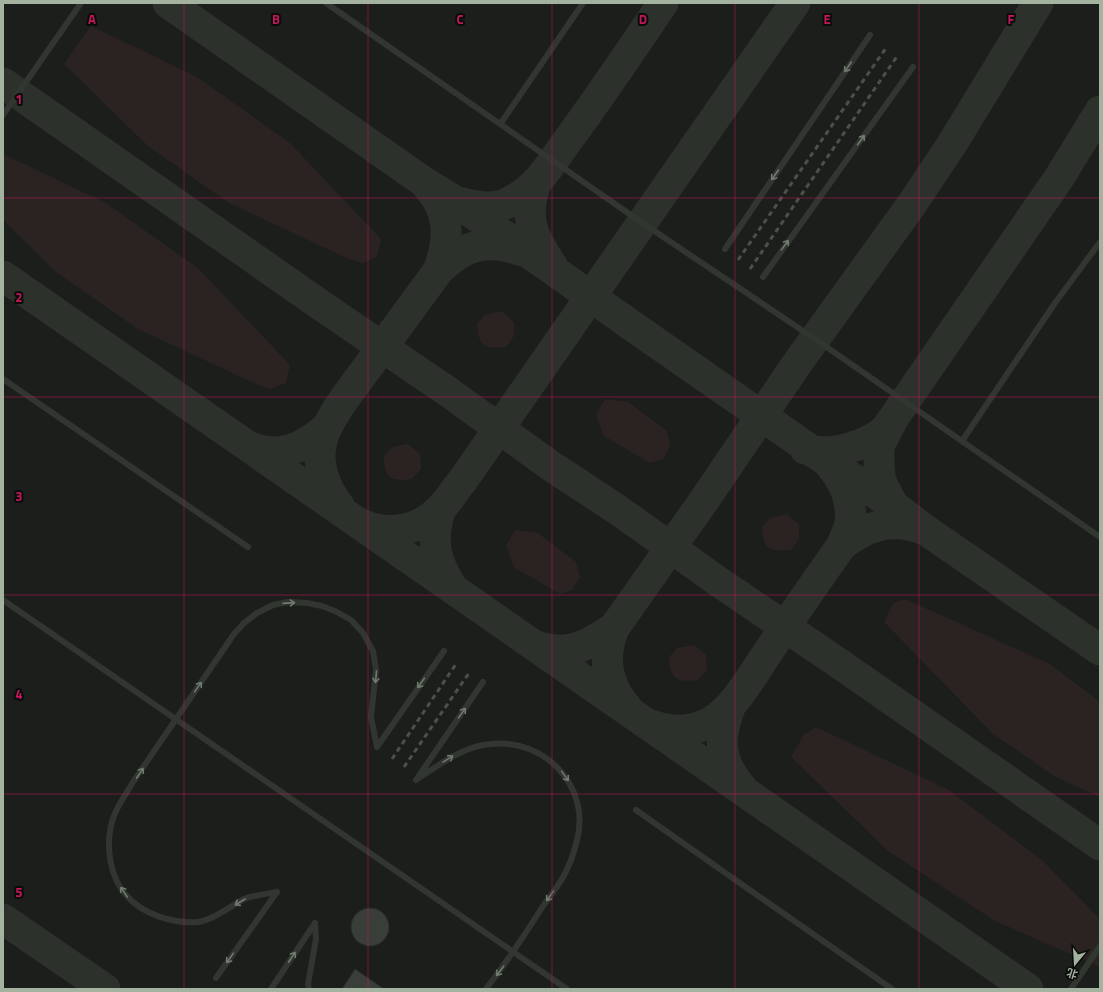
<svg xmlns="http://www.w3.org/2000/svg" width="1103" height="992" viewBox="0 0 1103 992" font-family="'Titillium Web','Noto Sans SC',sans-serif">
<rect width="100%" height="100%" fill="#0f110f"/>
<path fill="#1b1e1b" d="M3 3H1100V989H3Z"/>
<path fill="#2b2322" d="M91 26 197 77 290 143 381 239 377 257 362 263 349 259 229 203 148 146 64 64Z
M3 154 106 203 199 269 290 365 286 383 270 389 258 385 138 329 56 272 3 220Z
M501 311 514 322V336L506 347C485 349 478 346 477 324L485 315Z
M605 399 628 402 667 431 670 446 663 459 650 463 604 436 596 415Z
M408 444 420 454 421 469 412 479C391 482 384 478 384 456L392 447Z
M787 514 799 525V539L791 550C770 552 763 549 762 527L770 518Z
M515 530 538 533 576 562 580 577 572 590 560 594 514 567 506 546Z
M905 599 1050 664 1100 702V797L1054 776 992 733 884 622 893 603Z
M694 645 706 655 707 670 698 680C677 683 670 679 669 657L677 648Z
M816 727 949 790 1043 861 1100 919V964L1098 966 995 921 888 851 791 757 804 735Z"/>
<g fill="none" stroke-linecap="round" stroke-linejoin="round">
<path stroke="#2d312c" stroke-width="31" d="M168 3 424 182 455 201 641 332 828 462 893 505 927 531 1100 650
M3 83 322 306 447 391 551 466 618 510 716 580 837 662 1100 845
M536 183C523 219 533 237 553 267
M426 184C429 189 434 194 437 199 451 223 447 247 438 271
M458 202C476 207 496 211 513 200 538 187 552 162 568 140 601 95 632 49 663 3
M3 276 1028 989
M892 421 879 446V464L880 477 883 486 893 505
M250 447C281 459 304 448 327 427
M805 449C830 457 867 446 886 429L1059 178 1100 111
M340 507C326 489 317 468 321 445 325 422 350 391 364 372 389 338 413 305 438 271 463 245 487 238 522 251
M441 508C430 540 435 561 453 589
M364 525C391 536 420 530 440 509 449 501 455 489 463 480L795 3
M842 545C868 525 894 517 925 530
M534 645C568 658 586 646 614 628
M731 705C718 737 718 761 742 788
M627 708C606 684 602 657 614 628L705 499 796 365 912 204 952 144 1038 3
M651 725C671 733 694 732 712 721 735 707 751 677 766 655 791 618 816 581 842 545 844 539 847 533 849 527 854 504 845 483 831 466
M3 919 105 989"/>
</g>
<path fill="#393e39" stroke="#292d29" d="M351 927a19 19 0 1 1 38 0a19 19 0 1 1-38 0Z
M355 969 384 989H342Z"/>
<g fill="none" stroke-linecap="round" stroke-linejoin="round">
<path stroke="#313630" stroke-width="6" d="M326 3 641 222 815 339 1100 537
M3 115 81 3
M501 123 583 3
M725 249 870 35
M763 277 913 67
M3 379 248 547
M962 441 1055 303 1100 242
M3 600 567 989
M377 747 444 651
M418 777 483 682
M416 780C439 765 463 746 491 744 545 738 591 787 577 840 574 853 569 867 562 879 556 889 548 899 541 909 524 936 506 963 486 989
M636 810 734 879 892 989
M277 892C267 894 254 895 244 899 231 906 213 920 198 922 173 924 142 914 126 895 110 877 106 848 111 826 114 810 125 796 133 782L234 634 244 623 257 613 273 605 288 602 307 603 322 606 335 611 351 620 363 633 373 651 376 670 371 717 377 747
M216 978 277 892
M271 989 315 923
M309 989 308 984 316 939 315 923
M1071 989 1100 946"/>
<path stroke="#4b5149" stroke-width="3" stroke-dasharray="5 4" stroke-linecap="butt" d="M738 260 886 48
M750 269 898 55
M392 759 456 664
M404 767 469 673"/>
</g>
<defs><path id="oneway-shaft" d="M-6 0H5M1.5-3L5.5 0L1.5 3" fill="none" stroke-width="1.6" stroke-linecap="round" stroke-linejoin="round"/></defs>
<g stroke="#707a6e">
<use href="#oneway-shaft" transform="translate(848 67) rotate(124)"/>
<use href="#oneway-shaft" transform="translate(861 140) rotate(-54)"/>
<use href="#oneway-shaft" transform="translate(775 175) rotate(124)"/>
<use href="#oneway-shaft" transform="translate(785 245) rotate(-54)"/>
<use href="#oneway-shaft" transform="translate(289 603) rotate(-4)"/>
<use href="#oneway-shaft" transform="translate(376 677) rotate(95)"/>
<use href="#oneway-shaft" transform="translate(421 683) rotate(125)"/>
<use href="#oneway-shaft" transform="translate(198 687) rotate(-55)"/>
<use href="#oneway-shaft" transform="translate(462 713) rotate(-55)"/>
<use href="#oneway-shaft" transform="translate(448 759) rotate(-32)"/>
<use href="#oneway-shaft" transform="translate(140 773) rotate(-56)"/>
<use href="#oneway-shaft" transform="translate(565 776) rotate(55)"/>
<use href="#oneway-shaft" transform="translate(124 892) rotate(-124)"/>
<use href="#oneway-shaft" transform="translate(550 896) rotate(125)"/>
<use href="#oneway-shaft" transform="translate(240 902) rotate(150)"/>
<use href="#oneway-shaft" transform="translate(292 957) rotate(-56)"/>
<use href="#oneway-shaft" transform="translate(230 958) rotate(125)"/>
<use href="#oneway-shaft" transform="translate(500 971) rotate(127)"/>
</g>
<path fill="none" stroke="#c2185b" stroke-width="1" stroke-opacity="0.55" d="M184 3V989M368 3V989M552 3V989M735 3V989M919 3V989M3 198H1100M3 397H1100M3 595H1100M3 794H1100"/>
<g font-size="13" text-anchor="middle" font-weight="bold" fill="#c2185b" stroke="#0a0c0a" stroke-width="4" stroke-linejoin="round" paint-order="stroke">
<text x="92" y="24">A</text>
<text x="276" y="24">B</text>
<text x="460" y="24">C</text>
<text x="643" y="24">D</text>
<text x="827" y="24">E</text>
<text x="1011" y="24">F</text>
<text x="19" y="104">1</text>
<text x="19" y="302">2</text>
<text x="19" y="501">3</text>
<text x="19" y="699">4</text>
<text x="19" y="897">5</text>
</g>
<rect width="1103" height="992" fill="none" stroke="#a4b2a0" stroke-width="8"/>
<g transform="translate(1075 964) rotate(198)" stroke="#0a0c0a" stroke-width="3" paint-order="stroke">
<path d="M0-3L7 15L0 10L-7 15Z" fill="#a4b2a0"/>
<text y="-6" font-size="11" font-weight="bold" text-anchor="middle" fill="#a4b2a0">北</text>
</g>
</svg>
